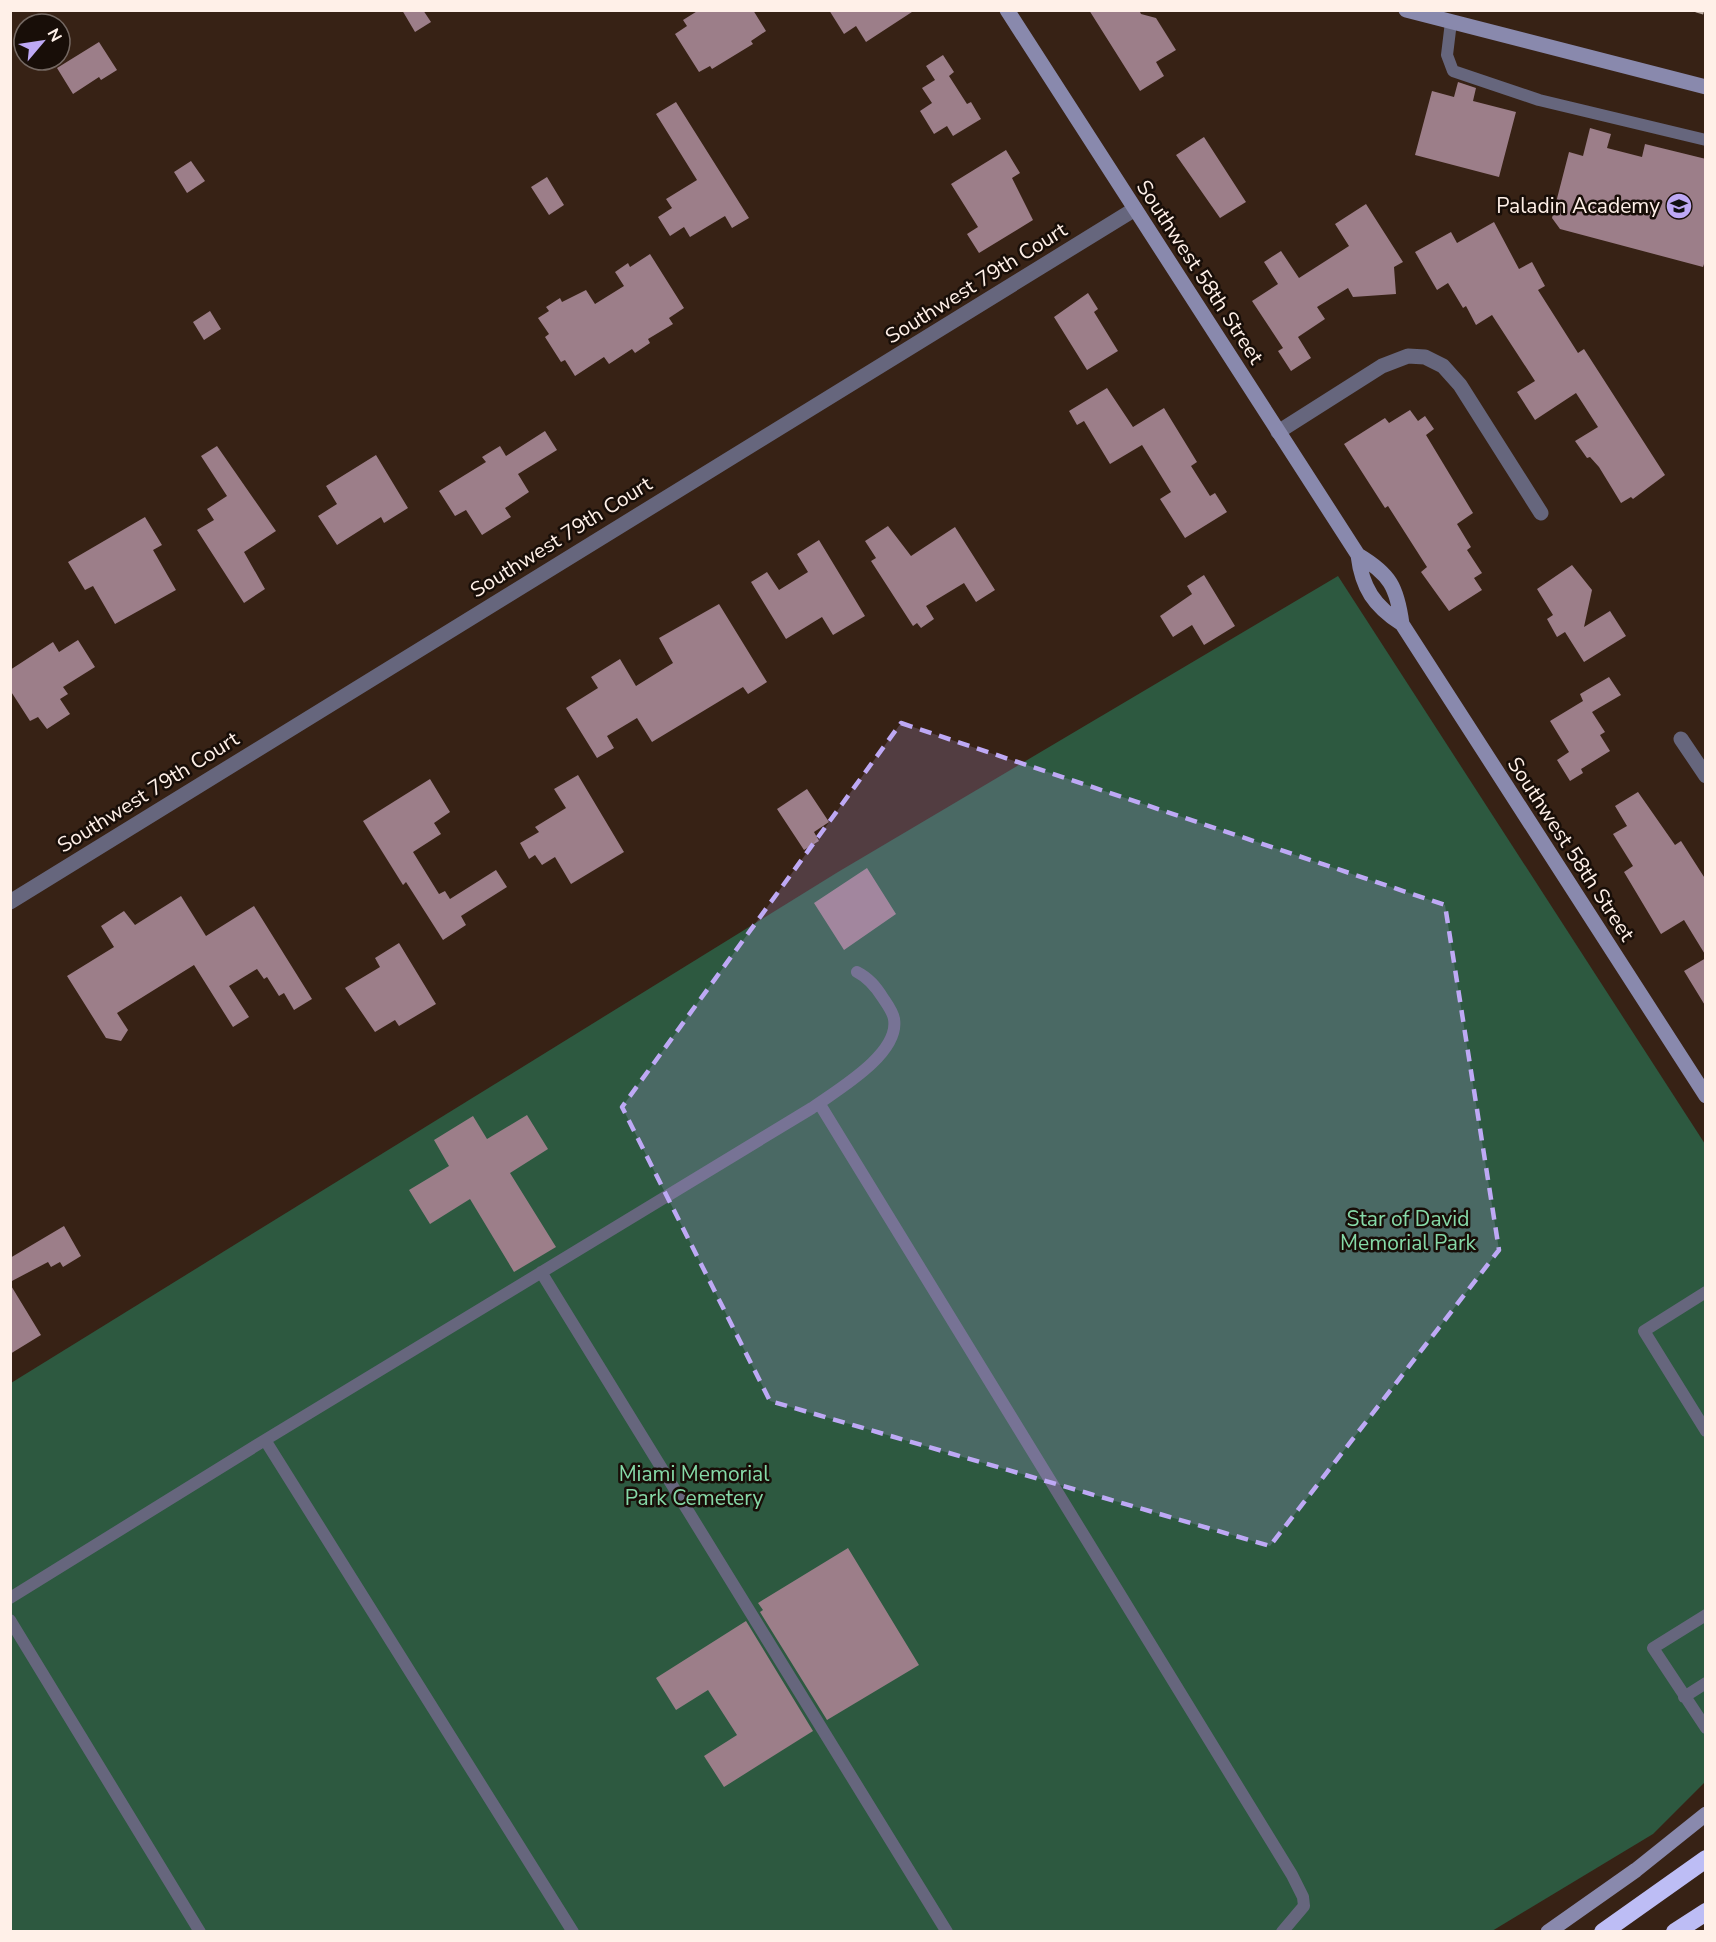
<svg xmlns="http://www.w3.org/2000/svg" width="1716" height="1942" viewBox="0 0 1716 1942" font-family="'Nunito Sans',sans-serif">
<rect width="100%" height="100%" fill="#372215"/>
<path fill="#2d5940" d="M1338 576 1705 1144V1782L1653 1834 1492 1931 11 1932V1383L838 872Z"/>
<path fill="#9c7e89" d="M402 10H423L431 22 415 32Z
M699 10H753L766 31 751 41 753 44 712 69 710 66 699 72 675 34 687 26 683 20Z
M829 10H915L866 42 856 26 844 34Z
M1089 10H1139L1141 14 1156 18 1176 50 1156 62 1164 76 1140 91Z
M99 42 117 70 101 80 99 77 73 94 57 68Z
M943 55 954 72 949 76 967 104 971 102 981 119 953 136 947 126 934 134 920 111 932 103 922 88 935 80 926 66Z
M1458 82 1476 88 1473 101 1516 112 1499 177 1415 155 1432 91 1454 97Z
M676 102 749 218 732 228 725 216 690 237 684 227 670 236 658 217 672 208 666 199 697 180 656 114Z
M1590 128 1611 134 1607 148 1642 157 1645 144 1706 159V258L1703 267 1560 229 1552 218 1569 152 1583 156Z
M1204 137 1246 202 1220 218 1176 155Z
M1006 150 1020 173 1012 178 1033 220 979 253 967 234 978 227 951 184Z
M191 161 205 181 187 193 174 172Z
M547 177 564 205 549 215 531 187Z
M1366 204 1403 262 1394 267 1396 294 1353 297 1348 288 1317 307 1325 319 1298 337 1311 358 1291 371 1278 351 1283 348 1252 301 1278 284 1264 262 1281 251 1299 278 1349 246 1335 224Z
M1494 222 1519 269 1532 262 1545 286 1538 290 1578 353 1584 349 1665 475 1633 499 1631 497 1621 503 1599 467 1590 457 1587 458 1575 441 1598 427 1576 393 1535 420 1517 392 1535 381 1492 315 1476 325 1466 306 1463 308 1448 283 1437 290 1415 252 1451 232 1457 243Z
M650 254 684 308 669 318 673 324 648 339 650 343 635 353 632 349 609 364 604 357 575 376 565 360 561 362 545 337 549 334 538 318 549 311 546 307 560 298 562 302 586 290 595 304 624 286 615 272 628 263 630 267Z
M1088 293 1098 309 1094 312 1118 351 1087 370 1054 317Z
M210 311 221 329 204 340 193 322Z
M1107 388 1133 427 1164 408 1197 462 1191 466 1210 496 1215 493 1227 512 1185 538 1160 499 1171 492 1142 445 1110 464 1084 421 1077 425 1069 411Z
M1410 410 1418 421 1425 416 1434 429 1426 435 1473 513 1457 524 1471 547 1467 550 1482 573 1474 578 1482 590 1449 611 1421 572 1427 567 1388 506 1385 508 1344 444 1385 418 1389 423Z
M545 431 557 450 518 474 529 492 505 508 511 517 482 535 466 510 455 516 439 491 486 462 482 457 500 446 506 456Z
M217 446 276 531 244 552 265 589 244 603 197 530 214 520 207 509 227 496 201 456Z
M376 455 408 508 384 523 381 517 337 545 318 516 337 504 326 486Z
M145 517 162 545 153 550 176 590 115 624 93 586 85 590 68 562Z
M888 526 911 556 955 527 995 590 976 602 964 583 926 606 934 619 921 628 917 623 913 626 871 561 876 558 865 541Z
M819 540 865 616 833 635 822 617 786 639 751 582 767 572 779 590 808 572 797 554Z
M1572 565 1592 590 1584 627 1610 611 1626 636 1584 662 1565 632 1557 637 1547 619 1553 615 1537 589Z
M1204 575 1235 626 1204 645 1192 625 1173 637 1160 616 1192 594 1187 586Z
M719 604 767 682 748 694 743 687 652 742 637 718 607 736 614 748 597 758 566 708 598 688 591 677 620 659 636 686 673 663 659 638Z
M78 640 95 667 63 687 68 694 60 699 70 714 47 729 38 717 30 721 10 690V670L53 642 59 652Z
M1609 677 1621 695 1592 712 1605 732 1600 735 1610 751 1581 769 1583 773 1570 781 1557 760 1569 752 1550 721 1583 701 1580 694Z
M578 775 624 852 571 884 555 857 542 865 535 855 529 859 520 843 539 832 535 827 566 808 554 789Z
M430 779 450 812 434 823 441 834 413 852 439 894 445 891 450 899 496 870 507 887 461 916 466 925 443 940 406 882 403 885 363 821Z
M807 789 829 822 814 832 819 841 804 850 777 809Z
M1638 792 1675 845 1681 841 1706 880V956L1684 920 1661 934 1624 872 1633 866 1613 834 1627 826 1615 806Z
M867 868 896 914 844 950 814 903Z
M181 896 206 936 254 906 312 999 294 1010 284 993 279 996 267 977 264 979 257 969 229 986 249 1017 233 1027 194 965 117 1013 128 1030 121 1041 106 1038 67 976 114 947 101 926 124 911 135 925Z
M399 943 436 1004 399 1026 395 1020 375 1032 345 988 380 967 375 958Z
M1706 958V1007L1684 971Z
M527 1115 548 1149 510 1173 556 1247 514 1272 470 1199 430 1224 409 1190 449 1166 434 1140 473 1116 487 1139Z
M64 1226 81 1256 63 1267 60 1262 51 1267 48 1262 10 1282V1258Z
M10 1284 41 1335 10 1354Z
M848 1548 919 1665 827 1720 760 1612 763 1610 758 1603Z
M746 1621 813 1731 724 1787 704 1756 737 1735 708 1690 676 1710 656 1678Z"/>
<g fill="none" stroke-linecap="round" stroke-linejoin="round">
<path stroke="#66667d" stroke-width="12" d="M1451 22 1447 55 1453 71 1539 100 1706 140
M819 1103 1292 1875 1303 1897 1304 1906 1282 1932
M541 1272 947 1932
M1706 1292 1644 1331 1706 1431
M265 1440 573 1932
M10 1598 265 1440 812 1108C837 1090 900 1054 894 1019 893 1012 887 1004 883 998 876 987 869 978 857 972
M1706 1615 1653 1648 1706 1728
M10 1620 200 1932
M1684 1697 1706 1683"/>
<path stroke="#66667d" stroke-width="15" d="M1278 432 1382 366 1408 356 1425 357 1443 366 1460 385 1541 513
M1681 739 1706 776
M10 902 1135 209"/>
<path stroke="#8989ad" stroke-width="15" d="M1007 10 1358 555C1362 588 1374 606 1402 624L1706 1096
M1406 10 1706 87
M1358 555C1390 574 1397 587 1402 624
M1548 1932 1636 1870 1706 1814"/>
<path stroke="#bdbdf5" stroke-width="18" d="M1603 1932 1706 1859
M1675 1932 1706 1912"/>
<path stroke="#beada3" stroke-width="4.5" stroke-dasharray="8 8" stroke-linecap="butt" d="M1696 10 1706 13"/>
</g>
<path fill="#bea9f5" fill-opacity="0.2" stroke="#bea9f5" stroke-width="4.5" stroke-dasharray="12 8" stroke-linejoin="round" d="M901 723 1445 905 1499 1250 1270 1546 770 1401 622 1107Z"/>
<defs>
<symbol id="school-disc" viewBox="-11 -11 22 22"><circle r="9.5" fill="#bea9f5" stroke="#180e08"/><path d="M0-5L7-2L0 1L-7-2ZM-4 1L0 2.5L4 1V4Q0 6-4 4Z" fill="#111"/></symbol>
</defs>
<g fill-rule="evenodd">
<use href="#school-disc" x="1664" y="191" width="30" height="30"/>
</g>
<g text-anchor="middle" stroke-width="5" stroke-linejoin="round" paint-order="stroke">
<g font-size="21" fill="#fff0e8" stroke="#180e08" text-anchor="end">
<text x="1660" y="213">Paladin Academy</text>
</g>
<g font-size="21" fill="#fff0e8" stroke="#180e08">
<text transform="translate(1200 272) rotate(57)" y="7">Southwest 58th Street</text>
<text transform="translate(976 283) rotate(-32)" y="7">Southwest 79th Court</text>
<text transform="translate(561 537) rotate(-32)" y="7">Southwest 79th Court</text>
<text transform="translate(148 792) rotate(-32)" y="7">Southwest 79th Court</text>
<text transform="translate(1571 849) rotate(57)" y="7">Southwest 58th Street</text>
</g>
<g font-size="21" fill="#86daa8" stroke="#180e08">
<text x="1408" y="1226">Star of David<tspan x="1408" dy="24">Memorial Park</tspan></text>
<text x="694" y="1481">Miami Memorial<tspan x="694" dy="24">Park Cemetery</tspan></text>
</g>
</g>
<rect width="1716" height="1942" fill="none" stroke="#fff0e8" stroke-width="24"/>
<g transform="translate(42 42) rotate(61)"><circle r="28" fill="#180e08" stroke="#746862" stroke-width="1.5"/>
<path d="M0-4.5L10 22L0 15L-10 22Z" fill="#bea9f5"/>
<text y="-9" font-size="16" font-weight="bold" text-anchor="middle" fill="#fff0e8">N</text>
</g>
</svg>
